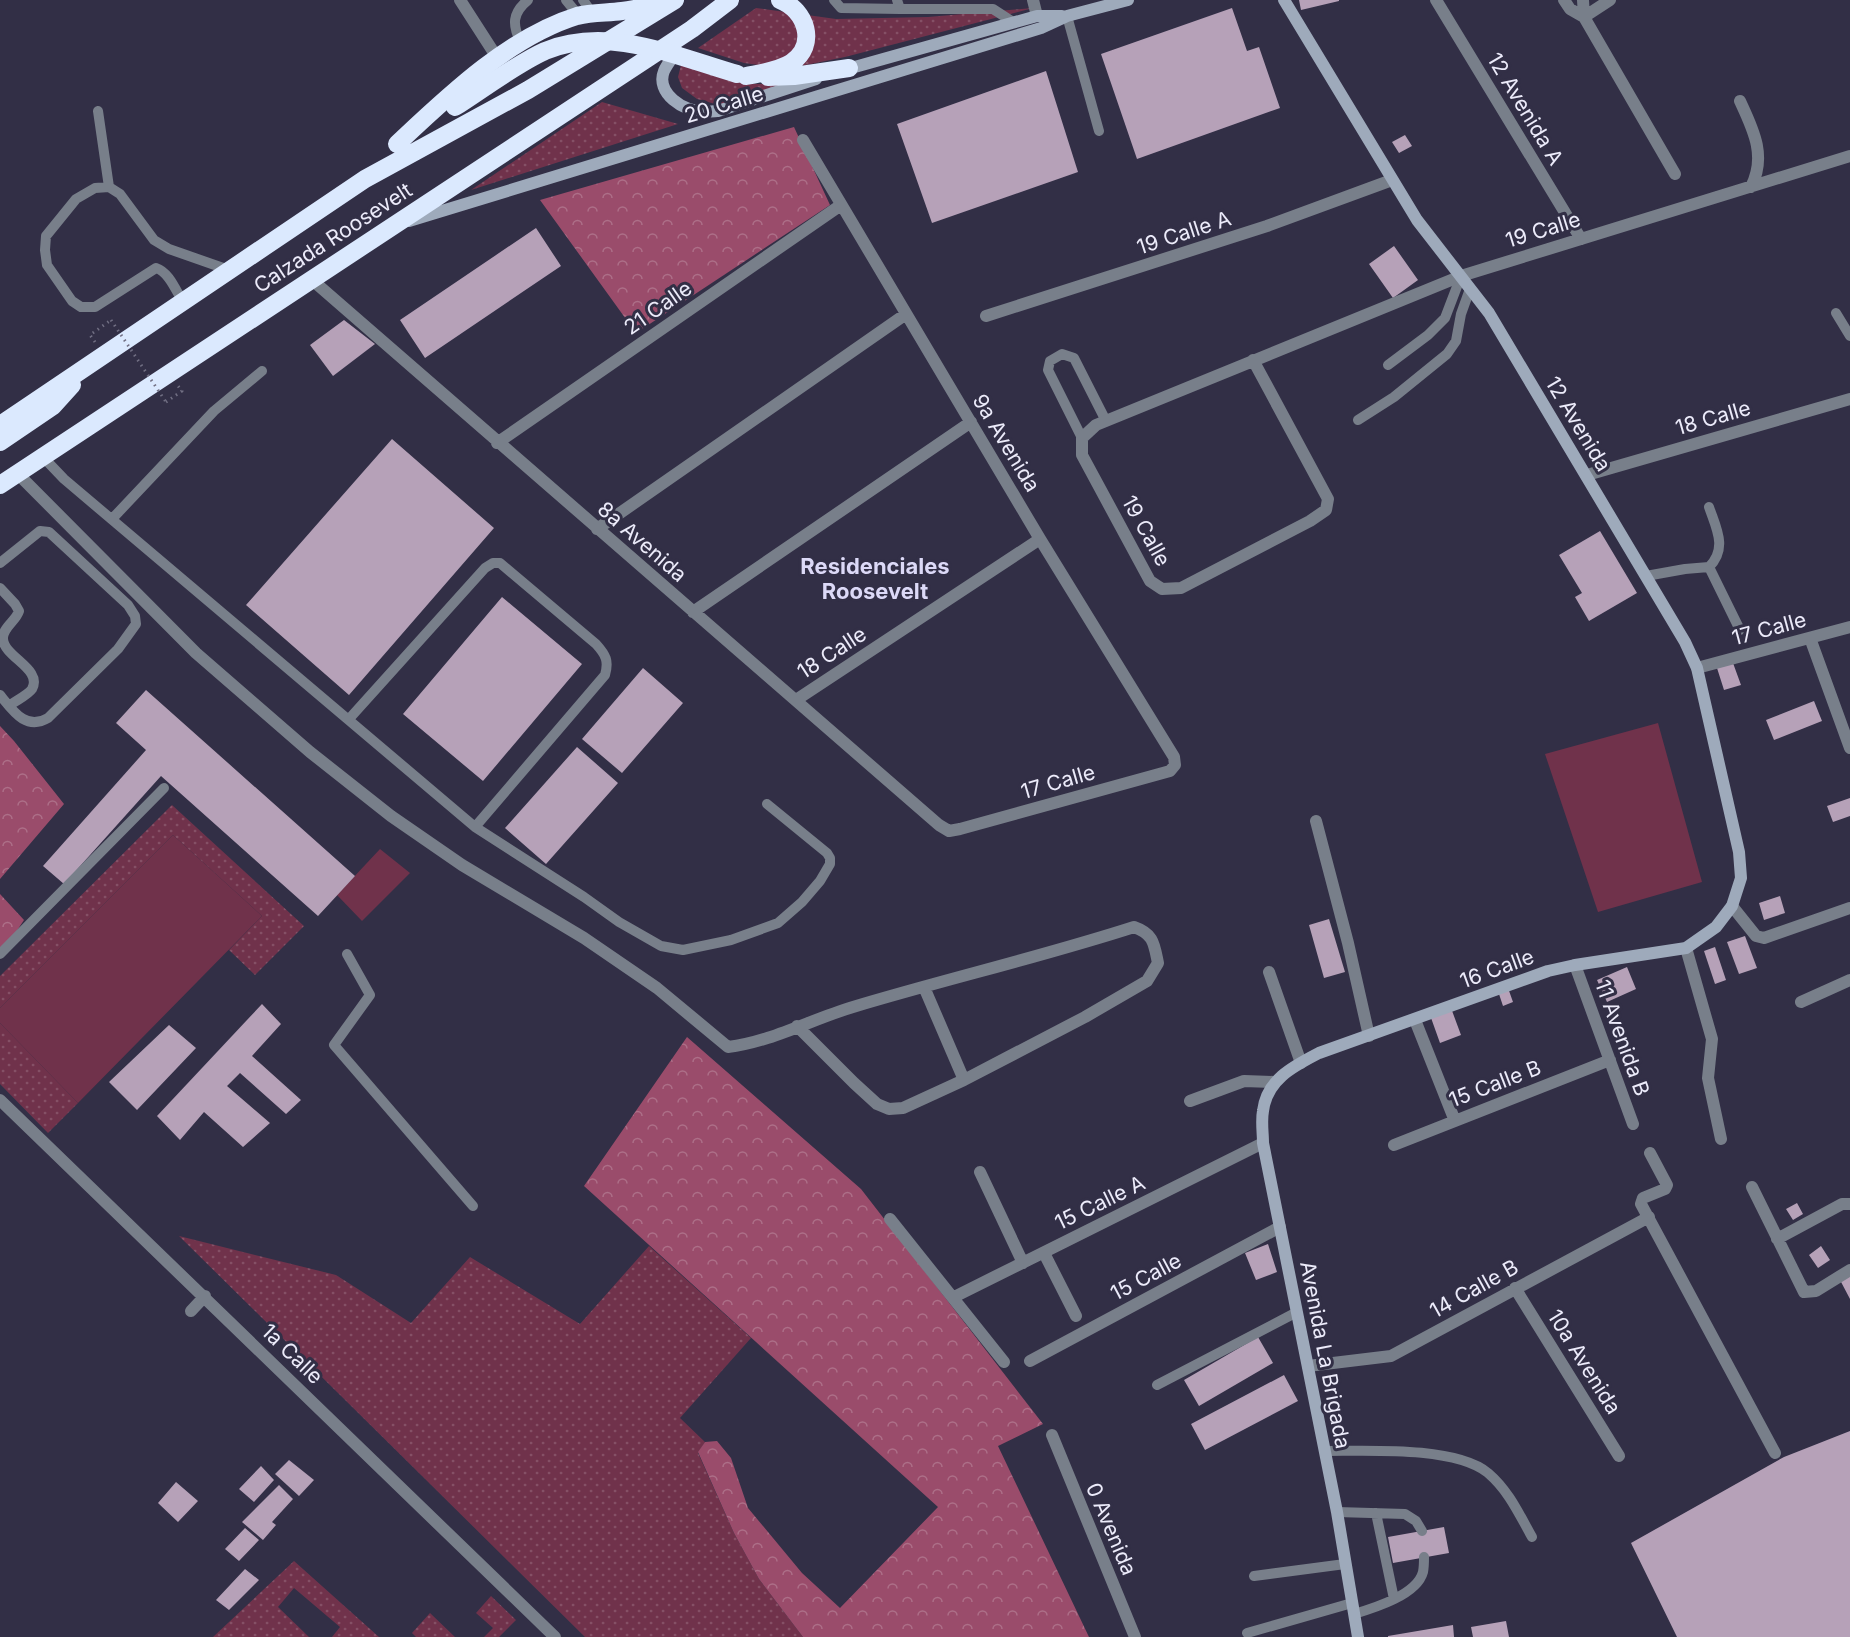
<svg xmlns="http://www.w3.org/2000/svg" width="1850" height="1637" viewBox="0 0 1850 1637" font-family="Inter,sans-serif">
<defs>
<pattern id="grass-dots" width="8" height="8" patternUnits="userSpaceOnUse" patternTransform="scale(1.5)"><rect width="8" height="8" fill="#70324b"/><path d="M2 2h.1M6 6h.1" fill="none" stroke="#855066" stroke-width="1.8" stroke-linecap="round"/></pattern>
<pattern id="forest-crowns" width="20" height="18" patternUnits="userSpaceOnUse" patternTransform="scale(1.5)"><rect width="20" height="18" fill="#9a4c6b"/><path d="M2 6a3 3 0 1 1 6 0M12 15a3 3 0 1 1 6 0" fill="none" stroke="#ad6f88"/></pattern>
</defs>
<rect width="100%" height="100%" fill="#322f46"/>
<path fill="url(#grass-dots)" d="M756 8 836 19 928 17 1033 8 845 57 786 69 744 63 698 48Z
M681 65 751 84H794L719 105 697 99 682 88 678 77Z
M602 102 678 124 471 190Z
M172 805 304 926 255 975 229 950 262 916 173 835 0 1008V976Z
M0 1023 78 1103 48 1133 0 1084Z
M179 1236 336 1275 411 1323 470 1257 580 1324 649 1246 751 1338 680 1418 705 1442 698 1453 734 1533 759 1579 803 1637H585Z
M294 1561 379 1637H332L340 1627 294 1588 278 1607 309 1637H213Z
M491 1596 516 1620 499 1637H484L493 1628 476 1613Z
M430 1613 455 1637H416L412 1633Z"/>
<path fill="url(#forest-crowns)" d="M794 127 830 205 636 333 540 200Z
M0 726 14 741 64 804 0 879Z
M0 894 24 920 0 956Z
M687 1037 861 1189 1043 1424 998 1446 1089 1637H803L759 1579 734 1533 698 1452 705 1442 717 1441 731 1458 748 1508 802 1573 840 1608 938 1507 584 1186Z"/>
<path fill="#70324b" d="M1658 723 1702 882 1598 912 1545 754Z
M173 835 262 916 78 1103 0 1023V1008Z
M380 849 410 873 362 921 337 895Z"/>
<path fill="#b6a1b8" d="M1299 0H1339V1L1301 10Z
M1232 8 1247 51 1259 47 1280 108 1137 159 1101 54Z
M1046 71 1078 172 932 223 897 124Z
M1405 135 1412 146 1399 153 1392 142Z
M536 228 561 266 425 358 400 320Z
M1394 246 1418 280 1393 298 1369 264Z
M344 320 375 344 333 376 310 345Z
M392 439 494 528 349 695 246 605Z
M1600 531 1637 593 1589 621 1575 597 1582 593 1559 555Z
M502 597 582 664 483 781 403 714Z
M1733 663 1741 685 1724 690 1717 668Z
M643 668 683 703 622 773 582 739Z
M146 690 355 876 318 916 161 776 64 884 43 866 146 750 116 723Z
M1814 701 1822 721 1774 740 1766 720Z
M577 747 618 783 546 864 505 828Z
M1850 798V816L1833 822 1827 806Z
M1780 896 1785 913 1764 920 1759 903Z
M1329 919 1345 972 1324 978 1309 925Z
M1745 936 1757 968 1739 974 1727 942Z
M1715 947 1726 980 1715 984 1704 951Z
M1627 967 1636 989 1607 1002 1597 980Z
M1508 988 1513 1002 1503 1006 1498 991Z
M262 1004 281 1024 252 1056 301 1100 286 1114 240 1073 227 1086 270 1123 243 1147 204 1112 180 1140 157 1116Z
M1451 1008 1461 1035 1440 1043 1430 1015Z
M169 1025 196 1048 137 1110 109 1082Z
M1797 1203 1803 1214 1793 1220 1786 1209Z
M1268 1244 1277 1272 1256 1280 1245 1253Z
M1821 1246 1830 1260 1818 1268 1809 1255Z
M1850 1274V1299L1840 1280Z
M1258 1337 1273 1363 1199 1406 1184 1380Z
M1284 1375 1298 1401 1205 1450 1191 1424Z
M1850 1431V1637H1677L1631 1543 1784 1457Z
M289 1460 314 1480 299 1496 275 1474Z
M261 1466 274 1480 254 1502 239 1489Z
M176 1482 198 1501 178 1522 158 1503Z
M279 1485 293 1499 272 1522 276 1525 263 1540 242 1522Z
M1444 1527 1449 1553 1393 1563 1388 1537Z
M245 1528 259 1540 239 1561 225 1549Z
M245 1569 259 1580 229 1610 216 1600Z
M1506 1621 1509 1637H1473L1471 1627Z
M1453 1625 1454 1637H1388V1636Z"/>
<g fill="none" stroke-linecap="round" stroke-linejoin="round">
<path stroke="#716f83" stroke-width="3" stroke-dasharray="1.5 4.5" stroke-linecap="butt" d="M95 342 90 335 111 320
M166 402 182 391 178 386"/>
<path stroke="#787f8a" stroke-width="10" d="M566 0 579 16
M583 0 592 13
M834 0 841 8 900 9
M897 0 900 9H993L1013 22
M1067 16 1099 131
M521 43C512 25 512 13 528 0
M98 111 109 187
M183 302C176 291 169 272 156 268L95 307H81L72 301 47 265 45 250 46 236 76 199 95 188 109 187 120 194 154 240 169 249 229 270
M1836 313 1850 336
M1388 365 1428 335 1445 318 1461 276
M1358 420 1394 397 1447 354 1456 341 1461 314 1470 289
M1082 438 1048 370 1050 361 1062 354 1074 358 1106 421
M43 457 64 479 475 827 584 897 619 922 661 946 683 950 731 940 778 923 802 902 820 881 830 864V858L827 853 767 804
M112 519 214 411 262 371
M0 563 40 531 49 532 128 605 135 616 136 624 118 649 48 718C26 731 13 711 0 695
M1709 567 1740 630
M1646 576 1685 569 1709 567C1728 548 1716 528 1709 507
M0 588 15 604 19 611C16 621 2 628 3 639 4 657 43 669 32 689 28 695 15 701 9 706
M349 719 485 568 493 563H500L596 644C606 655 609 661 605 675L475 827
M0 954 164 788
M347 954 370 995 334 1045 473 1206
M1157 1385 1297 1312
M1325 1451C1367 1451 1455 1446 1488 1473 1509 1491 1519 1514 1532 1537
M1337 1512 1405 1514 1416 1521 1422 1531
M1376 1513 1394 1599
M1254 1576 1345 1564
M1354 1614C1374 1608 1417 1595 1423 1572 1424 1567 1424 1562 1424 1557
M1247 1633 1352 1603"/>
<path stroke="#787f8a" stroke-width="12" d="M460 0 498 59
M1033 0 1037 16
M1436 0 1581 239
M1564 0 1570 9 1584 17
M1583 0 1584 17 1675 174
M1584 17 1610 0
M1740 101C1753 129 1767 156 1751 187
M311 279 939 825 949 831 960 829 1170 771 1175 765 1174 757 1040 539 803 140
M986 316 1267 226 1392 180
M1253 360 1328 499 1326 510 1310 521 1181 588 1162 589 1150 581 1082 455V438L1096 425 1461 276 1850 156
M497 443 841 205
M18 474 196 653 310 752 391 816 462 865 584 938 657 988 728 1047C771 1042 812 1019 853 1007 946 979 1041 957 1134 927 1154 934 1154 944 1158 963L1147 981 1085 1017 964 1080 903 1108 889 1109 877 1104 854 1083 797 1026
M1587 475 1850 399
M597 529 906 314
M693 612 971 422
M1810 638 1850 748
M1697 668 1850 627
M796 700 1040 539
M1316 821 1348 943 1369 1036
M1732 906 1756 936 1764 938 1850 908
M1686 948 1712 1039 1708 1078 1721 1139
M1575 965 1633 1124
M1269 972 1301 1063
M924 987 964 1080
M1801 1002 1850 980
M1415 1020 1455 1121
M0 1100 555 1637
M1190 1101 1244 1081 1274 1082
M1394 1145 1610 1060
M1650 1153 1667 1185 1665 1189 1643 1198 1641 1204 1775 1453
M980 1172 1023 1263
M1752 1187 1804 1292 1816 1291 1850 1270
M890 1219 1004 1362
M1777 1239 1842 1204H1850
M1044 1253 1076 1316
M1515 1288 1619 1456
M954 1297 1263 1143
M191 1311 205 1296
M1030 1361 1280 1227
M1308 1366 1391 1356 1649 1217
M1052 1435 1135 1637"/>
<path stroke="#9eaabb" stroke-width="12" d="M1284 0 1417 220 1489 313 1685 642 1697 668 1739 852 1741 878 1732 906 1716 927 1686 948 1575 965 1548 971 1319 1053C1294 1066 1267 1079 1263 1111 1261 1121 1263 1133 1263 1143L1337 1512 1358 1637
M677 51C673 57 667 64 664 71 655 93 684 112 704 112 708 112 713 111 718 111L816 79
M844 70 1037 16H1062
M409 221 1041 28 1067 16 1128 0"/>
<path stroke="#dbe9fe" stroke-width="18" d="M746 76C761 73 778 71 791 63 818 45 806 10 780 0
M768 77 794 76 849 68
M397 144C447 97 509 37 577 16 592 12 607 13 622 11 636 9 650 6 663 4
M0 425 365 179 528 90 675 0
M0 442 53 406 72 385
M0 485 692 29 730 0"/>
<path stroke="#716f83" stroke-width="3" stroke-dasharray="1.5 4.5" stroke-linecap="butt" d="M111 320 166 402"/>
<path stroke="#dbe9fe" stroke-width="18" d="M455 107C482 90 516 64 545 51 608 25 675 56 737 74"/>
</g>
<g text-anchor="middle" stroke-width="6" stroke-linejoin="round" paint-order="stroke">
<g font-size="21" fill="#ecebfa" stroke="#322f46">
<text transform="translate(724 105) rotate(-17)" y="7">20 Calle</text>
<text transform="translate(1525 109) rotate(59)" y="7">12 Avenida A</text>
<text transform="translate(1543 230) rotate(-17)" y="7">19 Calle</text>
<text transform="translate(1184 233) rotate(-18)" y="7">19 Calle A</text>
<text transform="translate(333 238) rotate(-33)" y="7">Calzada Roosevelt</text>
<text transform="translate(658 308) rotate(-35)" y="7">21 Calle</text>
<text transform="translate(1713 418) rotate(-16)" y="7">18 Calle</text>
<text transform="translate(1578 424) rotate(59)" y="7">12 Avenida</text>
<text transform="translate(1006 443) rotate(59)" y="7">9a Avenida</text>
<text transform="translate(1146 531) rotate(61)" y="7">19 Calle</text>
<text transform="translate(642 542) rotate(41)" y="7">8a Avenida</text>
<text transform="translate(1769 629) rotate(-15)" y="7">17 Calle</text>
<text transform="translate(832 653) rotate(-33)" y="7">18 Calle</text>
<text transform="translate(1058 782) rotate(-16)" y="7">17 Calle</text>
<text transform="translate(1497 969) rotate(-20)" y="7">16 Calle</text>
<text transform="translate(1622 1038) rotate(70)" y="7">11 Avenida B</text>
<text transform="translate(1495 1084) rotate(-21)" y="7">15 Calle B</text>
<text transform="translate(1100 1203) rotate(-26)" y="7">15 Calle A</text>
<text transform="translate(1146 1277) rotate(-28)" y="7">15 Calle</text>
<text transform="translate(1474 1289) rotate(-29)" y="7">14 Calle B</text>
<text transform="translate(292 1354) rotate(44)" y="7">1a Calle</text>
<text transform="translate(1325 1355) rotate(79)" y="7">Avenida La Brigada</text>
<text transform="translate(1584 1362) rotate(58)" y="7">10a Avenida</text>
<text transform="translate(1111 1529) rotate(67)" y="7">0 Avenida</text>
</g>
<g font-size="22" font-weight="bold" fill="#dcd9f7" stroke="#322f46">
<text x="875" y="574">Residenciales<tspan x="875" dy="25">Roosevelt</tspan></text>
</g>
</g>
</svg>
